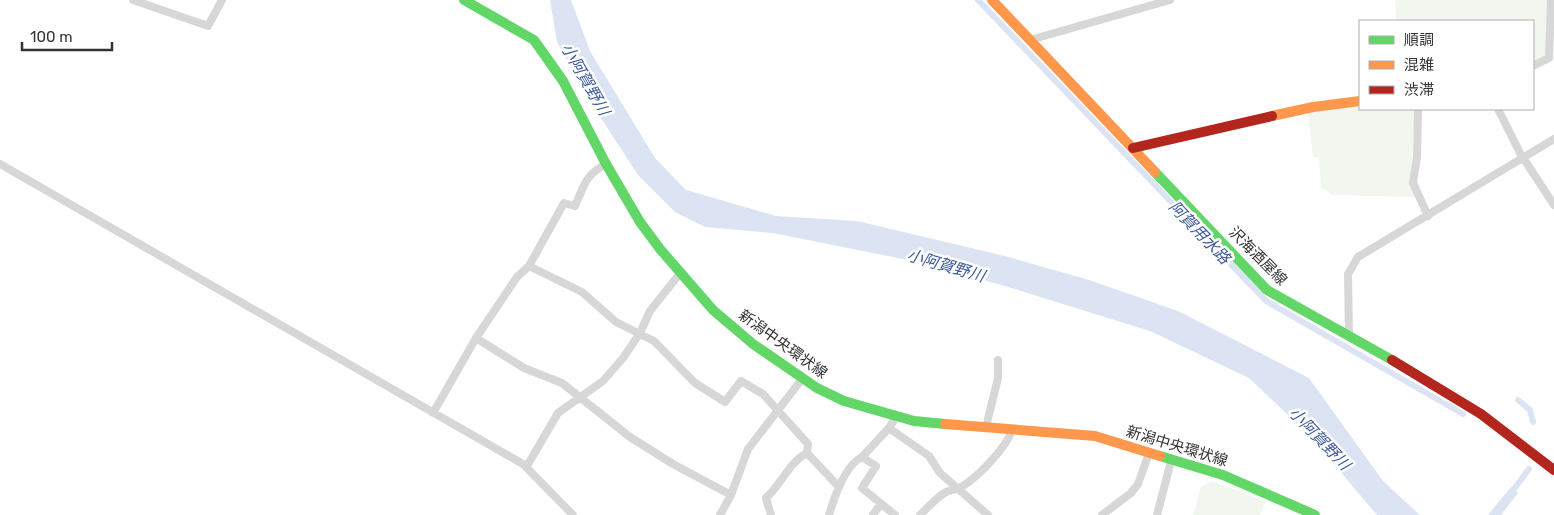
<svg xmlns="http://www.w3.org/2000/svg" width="1554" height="515" viewBox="0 0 1554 515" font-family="Rubik,'Noto Sans JP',sans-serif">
<rect width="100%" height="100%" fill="#fff"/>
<path fill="#f1f6ee" d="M1395 0H1548L1546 56 1533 62V21H1396Z
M1360 105V109H1415L1411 183 1416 197 1333 195 1321 187 1319 158 1313 157 1308 112Z
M1211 481 1266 501 1260 515H1193L1201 487Z"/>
<path fill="#dce4f4" d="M550 0H571L590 51 655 158 686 190 776 216 857 221 1005 256 1089 280 1178 311 1309 378 1383 481 1420 515H1377L1311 437 1249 378 1150 331 1005 286 908 260 773 233 705 227 675 212 638 175 582 89 557 42Z
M1511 487 1518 493 1501 515H1488Z"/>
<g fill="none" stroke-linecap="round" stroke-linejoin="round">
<path stroke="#dce4f4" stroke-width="6" d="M978 0 1266 301 1463 414
M1518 400 1530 410 1533 422
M1510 494 1529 469"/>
<path stroke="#d7d7d7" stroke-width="8" d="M133 0 208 26 222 0
M1030 40 1170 0
M1533 66 1549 58 1551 0
M1418 109 1417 157 1413 183 1428 216
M1498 109 1520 153 1554 205
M0 164 523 464 573 515
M529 266 582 292 616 322 654 341 695 383 725 402 741 381 763 394 808 444 807 453
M1349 336 1348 274 1358 257 1554 139
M476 338 524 368 562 383 630 437 673 464 731 495
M433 413 476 338 517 277 529 266 564 203 575 206C584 186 585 175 606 164
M986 427 998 378V360
M889 428 929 456 940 473 988 515
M807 453 839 487
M862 457 876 466 862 488 895 515
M527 466 558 413 603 381 623 358 640 333 650 311 681 272
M720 515 731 495 748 449 802 379
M771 515 766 498C782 484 788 463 807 453
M829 515C834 498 845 465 862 457L889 428 896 417
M873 515 881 503
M920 515C928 507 936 498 946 492 950 490 954 490 957 489 975 481 1006 448 1012 430
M1102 515 1131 493 1138 484 1149 453
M1157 515 1171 461"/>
<path stroke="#63d668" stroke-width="10" d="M464 0 534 40 563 81 606 164 640 222 660 249 713 310 753 344 817 388 844 401 914 421 945 424
M1155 172 1267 290 1392 360
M1160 456 1223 475 1315 515"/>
<path stroke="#ff974d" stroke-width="10" d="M992 0 1155 172
M1272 116 1313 107 1360 101
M945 424 1095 436 1160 456"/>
<path stroke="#b3261e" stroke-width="10" d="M1133 148 1272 116
M1392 360 1481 414 1554 470"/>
</g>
<g text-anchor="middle" stroke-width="5" stroke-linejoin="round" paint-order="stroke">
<g font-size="15" fill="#333" stroke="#fff">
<text transform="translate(1258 256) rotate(45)" y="5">沢海酒屋線</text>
<text transform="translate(783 344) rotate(36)" y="5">新潟中央環状線</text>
<text transform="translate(1177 446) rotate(17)" y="5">新潟中央環状線</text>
</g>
<g font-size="16" font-style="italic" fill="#3c5a99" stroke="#fff">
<text transform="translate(586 79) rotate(60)" y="6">小阿賀野川</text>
<text transform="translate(1200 232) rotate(46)" y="6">阿賀用水路</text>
<text transform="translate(946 265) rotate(16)" y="6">小阿賀野川</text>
<text transform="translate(1320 438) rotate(46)" y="6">小阿賀野川</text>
</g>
</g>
<rect x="1359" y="20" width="175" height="90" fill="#ffffff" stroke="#adadad"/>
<rect x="1369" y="36" width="25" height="8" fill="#63d668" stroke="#adadad"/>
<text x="1404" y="45" font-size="15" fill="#333333">順調</text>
<rect x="1369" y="61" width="25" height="8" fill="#ff974d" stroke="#adadad"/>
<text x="1404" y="70" font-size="15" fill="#333333">混雑</text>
<rect x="1369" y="86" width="25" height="8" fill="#b3261e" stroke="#adadad"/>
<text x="1404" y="95" font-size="15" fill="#333333">渋滞</text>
<path d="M22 42v8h90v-8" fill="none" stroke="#333333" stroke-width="2.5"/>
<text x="30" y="42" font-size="15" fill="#333333" stroke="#ffffff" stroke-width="4" paint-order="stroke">100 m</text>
</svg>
